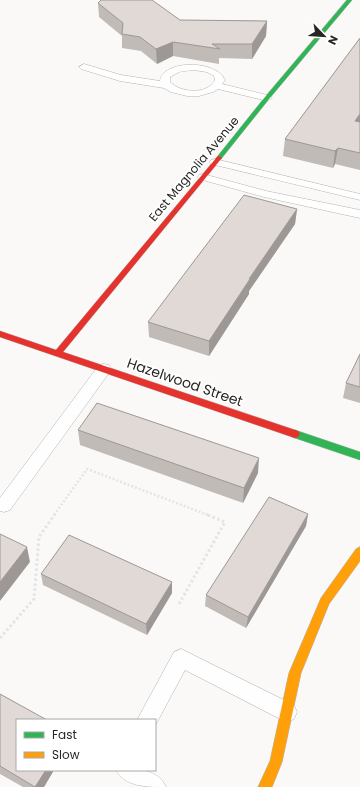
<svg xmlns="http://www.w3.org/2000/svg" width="360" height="787" viewBox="0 0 360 787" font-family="Poppins,sans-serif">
<rect width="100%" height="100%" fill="#fbf9f8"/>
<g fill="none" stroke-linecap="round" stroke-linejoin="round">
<defs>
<path id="lane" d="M84 64 121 75 160 81C162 60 216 59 225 80L222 84 271 96 272 98 267 101 218 89 213 92 199 96H187L171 92 164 88 120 81 81 69 79 67ZM193 70 207 72 214 76 215 80C207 95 181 93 170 82V77L179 72Z
M215 159 360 194V200L211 164 209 162 211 160Z
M203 174 266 191 360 210V218L264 197 199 179 197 177 199 175Z
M104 364 109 365 111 369 109 373 10 510 4 512 0 511V498L99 365Z
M181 649 294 705 297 712 294 719 287 722 280 719 185 670 155 726V720H137L174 652Z
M116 770C135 770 157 767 166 787 147 787 125 787 116 770Z"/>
<path id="fast" d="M347 0H352L269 99 221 159H217V157L265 97Z
M295 430 360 452V460L292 437 290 434 292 431Z"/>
<path id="slow" d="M360 547V561L329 604 301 673 282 762 272 787H258L270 761 289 673 321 598 356 549Z"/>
<path id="jam" d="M219 156 222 158 221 159 63 352 298 431 300 434 298 437 295 438 0 337V331L56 350 217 157Z"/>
</defs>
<use href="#lane" stroke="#b4b3b2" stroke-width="1"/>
<use href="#fast" stroke="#b4b3b2" stroke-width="1"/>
<use href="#slow" stroke="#b4b3b2" stroke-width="1"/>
<use href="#jam" stroke="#b4b3b2" stroke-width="1"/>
<path stroke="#e4e4e4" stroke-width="2.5" stroke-dasharray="2 2" stroke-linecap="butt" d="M54 515 87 469 208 515"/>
<path stroke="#e4e4e4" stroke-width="3" stroke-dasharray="2.5 2.5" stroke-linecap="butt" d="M179 604 225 522 205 514
M0 638 34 599 39 537 55 514"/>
<use href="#lane" fill="#fefefe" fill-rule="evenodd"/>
<use href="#fast" fill="#30b455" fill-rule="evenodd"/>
<use href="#slow" fill="#ff9f0a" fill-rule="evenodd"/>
<use href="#jam" fill="#e5322d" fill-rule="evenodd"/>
</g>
<path fill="#c1bbb7" d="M98 3 180 20 267 21 266 36 252 59 219 58V64L173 56 157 64 141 51 122 48V36L99 17Z
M360 38V170L335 164 333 168 283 156 285 139Z
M297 209 295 224 249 291V294L209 356 149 337 148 322Z
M360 354V403L343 398 346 383Z
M78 430 258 473 243 503 80 445Z
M308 514 306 526 246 628 205 606 206 595Z
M41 574 172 593 147 635 43 585Z
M0 694 17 770H54L44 787H23L0 774Z"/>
<path fill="#9d9895" d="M267 21 266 36 252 59V44Z
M173 42V56L157 64 156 49Z
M360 111V123L355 121Z
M338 148 335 164 333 168 335 151Z
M297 209 295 224 249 291V294L209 356V341L249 279Z
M259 458 258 473 243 503 244 488Z
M308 514 306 526 246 628 248 617Z
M27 547 30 562 0 601V582Z
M172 582V593L147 635 146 624Z
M46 770H54L44 787H35Z"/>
<path fill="#e0d9d5" stroke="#9d9895" d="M101 0H152L180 20 267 21 252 44H212L220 49 173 42 156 49 140 37 122 34 123 23 98 3Z
M360 38V114L355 121 360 122V153L338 148 335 151 285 139Z
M244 195 297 209 249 279H250L209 341 148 322Z
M360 354V387L346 383Z
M97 403 259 458 244 488 78 430Z
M269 497 308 514 248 617 206 595Z
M0 534 27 547 0 582Z
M69 535 172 582 146 624 41 574Z
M0 694 47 720H17V770H46L35 787 0 766Z"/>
<g text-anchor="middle" stroke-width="3.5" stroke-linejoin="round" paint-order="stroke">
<g font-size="12" fill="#272625" stroke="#fff">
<text transform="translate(194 169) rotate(-50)" y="4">East Magnolia Avenue</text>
</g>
<g font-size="14" fill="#272625" stroke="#fff">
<text transform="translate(185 382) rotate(19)" y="5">Hazelwood Street</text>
</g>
</g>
<rect x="16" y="719" width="140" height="52" fill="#ffffff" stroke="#a9a8a8"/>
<rect x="24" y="732" width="20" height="6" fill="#30b455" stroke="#a9a8a8"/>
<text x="52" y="739" font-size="12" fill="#272625">Fast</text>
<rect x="24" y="752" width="20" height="6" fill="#ff9f0a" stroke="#a9a8a8"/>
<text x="52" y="759" font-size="12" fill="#272625">Slow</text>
<g transform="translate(324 36) rotate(115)" stroke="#ffffff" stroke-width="3" paint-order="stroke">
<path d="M0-3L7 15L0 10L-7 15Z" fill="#272625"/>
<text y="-6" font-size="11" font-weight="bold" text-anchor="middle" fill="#272625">N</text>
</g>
</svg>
